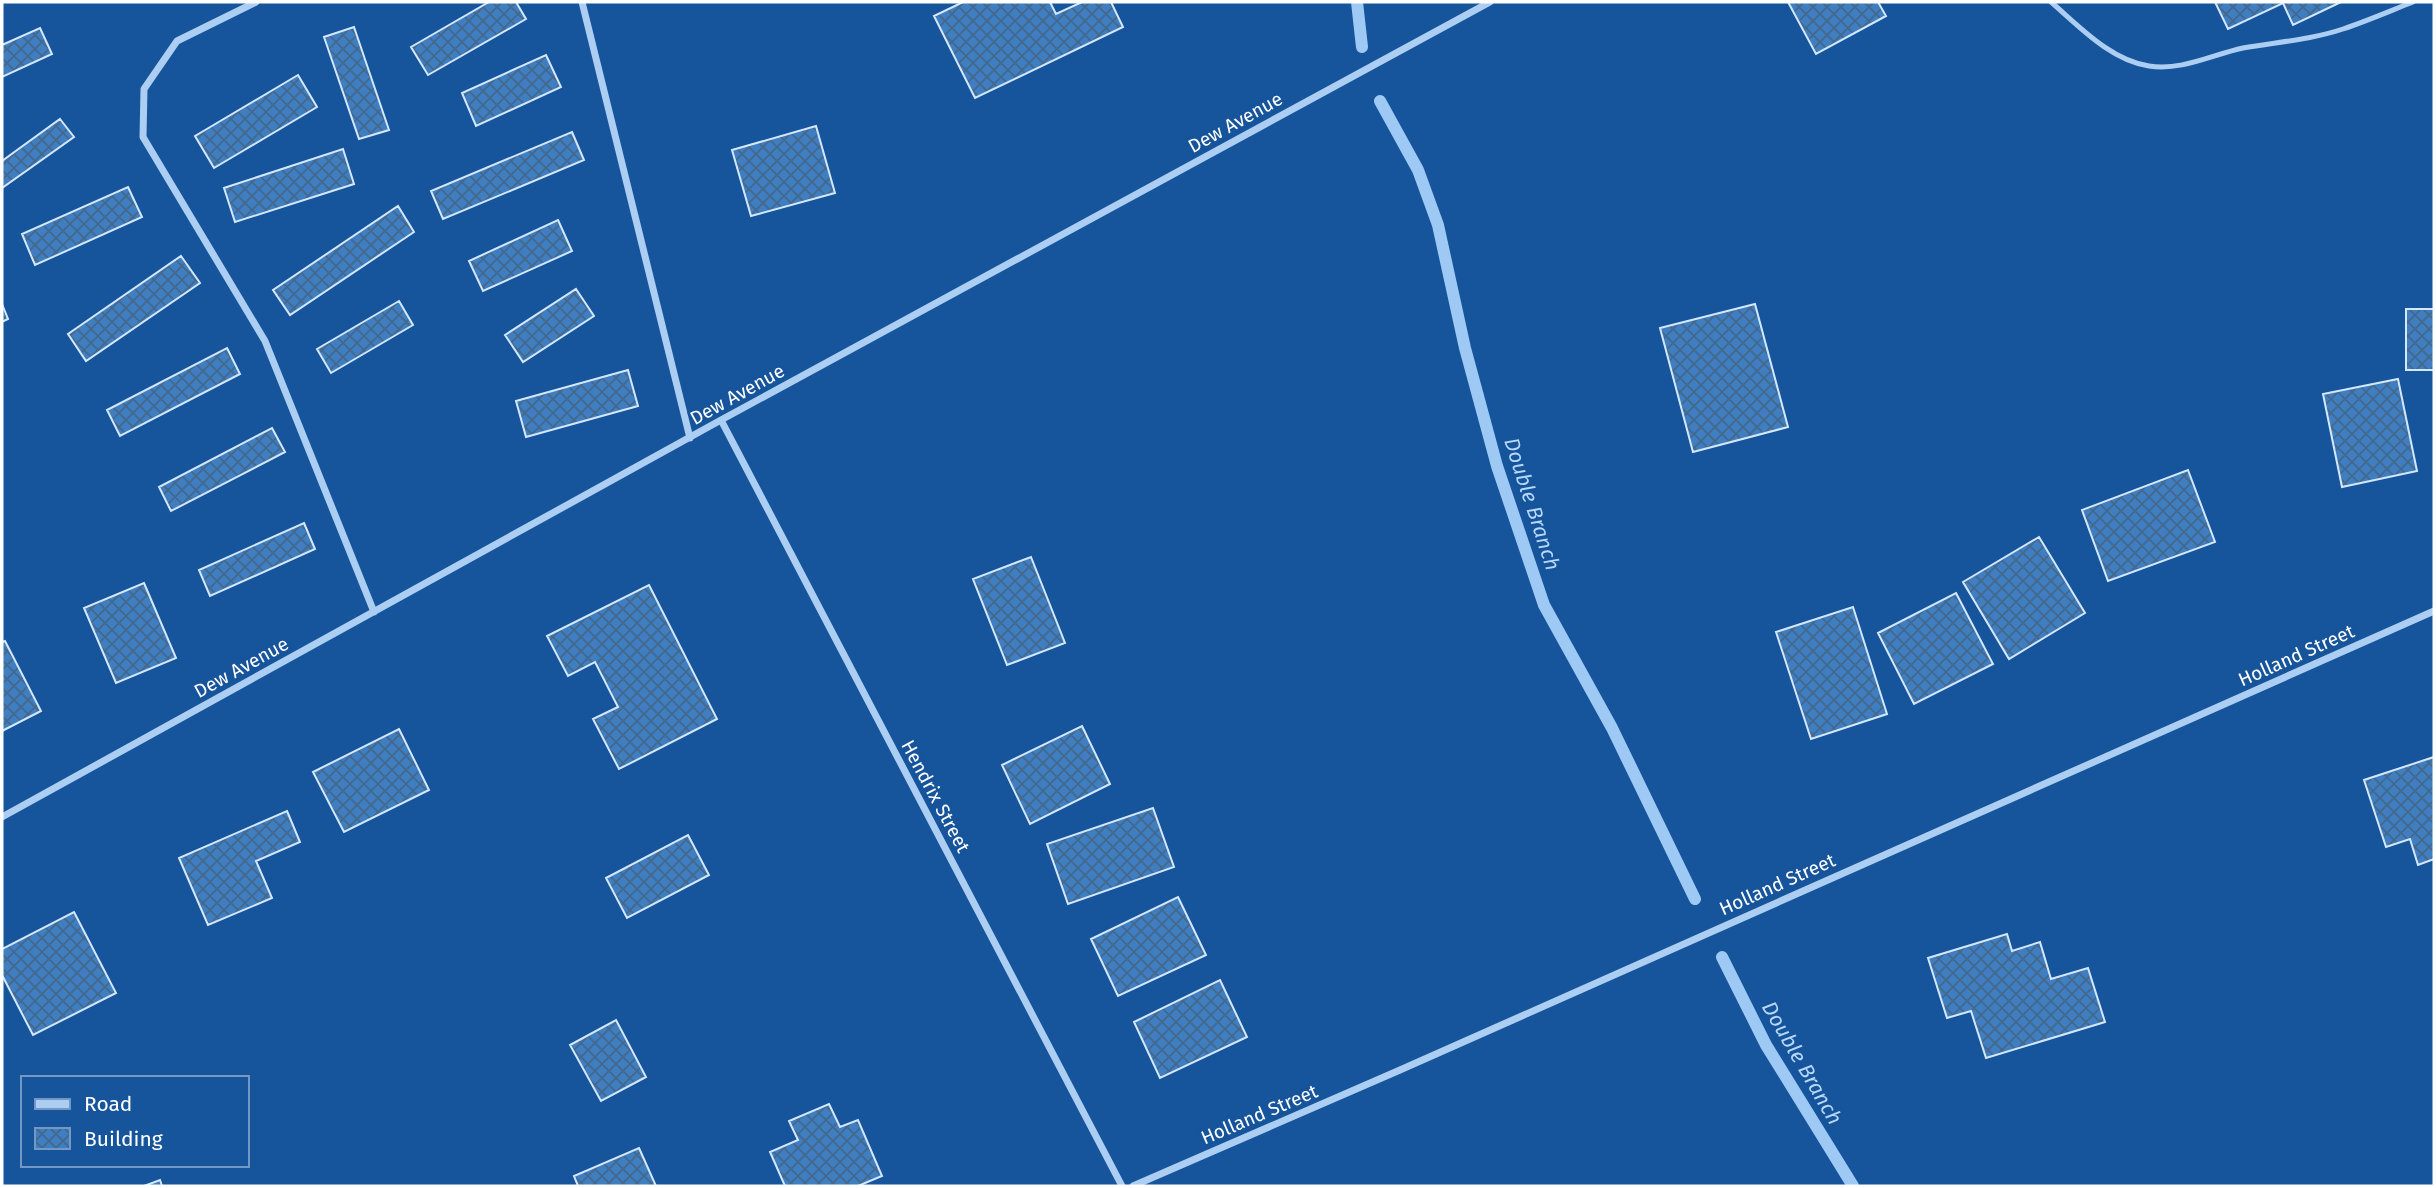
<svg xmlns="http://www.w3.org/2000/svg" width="2436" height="1188" viewBox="0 0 2436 1188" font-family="'Fira Sans',sans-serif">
<defs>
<pattern id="building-cross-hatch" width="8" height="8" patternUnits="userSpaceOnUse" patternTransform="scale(1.75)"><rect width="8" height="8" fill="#3e7ec1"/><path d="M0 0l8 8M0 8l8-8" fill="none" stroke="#44688c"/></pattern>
</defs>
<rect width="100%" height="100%" fill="#16549b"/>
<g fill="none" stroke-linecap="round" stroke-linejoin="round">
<path stroke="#9ec9f5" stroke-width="12" d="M1357 2 1362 47
M1380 101 1418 170 1438 225 1465 348 1497 466 1544 605 1612 728 1695 899
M1722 957 1766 1045 1853 1186"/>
</g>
<path fill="url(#building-cross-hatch)" stroke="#d3e7fd" stroke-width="2" d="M489 2H516L526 19 428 75 411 47Z
M963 2H1050L1056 14 1082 2H1111L1123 27 975 98 934 16Z
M1788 2H1878L1886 16 1816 54Z
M2215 2H2341L2293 25 2283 3 2228 29Z
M354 27 389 130 359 139 324 37Z
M40 28 52 54 2 77V45Z
M546 55 561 87 476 126 462 93Z
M298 75 317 107 214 168 195 136Z
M60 119 74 137 2 188V161Z
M816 126 835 193 751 216 732 150Z
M572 132 584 160 443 219 431 191Z
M343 149 354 184 235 222 224 188Z
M128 187 142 217 35 265 22 234Z
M398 206 414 232 290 315 273 290Z
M558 220 572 251 483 291 469 261Z
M181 256 200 283 86 361 68 334Z
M576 289 594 316 523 362 505 335Z
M399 301 413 325 331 373 317 349Z
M2 304 8 319 2 322Z
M1755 304 1788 427 1693 452 1660 328Z
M2406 309H2434V370H2406Z
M227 348 240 374 120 436 107 410Z
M628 370 638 406 526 437 516 401Z
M2398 379 2417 471 2342 487 2323 394Z
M272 428 285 452 171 511 159 487Z
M2188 470 2215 542 2108 581 2082 510Z
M304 523 315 549 210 596 199 570Z
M2039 537 2085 613 2009 659 1963 582Z
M1031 557 1065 643 1007 665 973 579Z
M144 583 176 658 116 683 84 608Z
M649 585 717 719 619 769 593 719 618 707 595 662 568 676 547 636Z
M1956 593 1993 664 1914 704 1878 633Z
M1853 607 1887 714 1811 739 1776 632Z
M5 641 41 711 2 731V642Z
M1082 726 1110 784 1030 824 1002 765Z
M399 729 429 790 344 832 313 772Z
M2434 757V859L2418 865 2410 839 2386 847 2364 780Z
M1153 808 1174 867 1068 904 1047 844Z
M287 811 300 842 256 861 272 898 208 925 179 858Z
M688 835 709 875 627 918 606 878Z
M1178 897 1206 955 1118 996 1091 939Z
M74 912 116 993 33 1035 2 975V949Z
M2007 934 2012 951 2040 942 2051 979 2088 968 2105 1022 1986 1058 1971 1011 1947 1018 1928 958Z
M1220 980 1247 1037 1160 1078 1134 1022Z
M616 1020 646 1077 601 1101 570 1045Z
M829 1104 840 1127 858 1120 882 1176 858 1186H785L770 1152 798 1140 789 1121Z
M639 1148 656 1186H578L574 1176Z
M160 1180 162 1186H144Z"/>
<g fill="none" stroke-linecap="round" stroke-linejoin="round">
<path stroke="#abcef2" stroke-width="5" d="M2051 2C2079 26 2110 60 2149 66 2182 71 2211 55 2243 48 2276 42 2310 40 2343 29 2367 21 2390 11 2413 2"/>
<path stroke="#abcef2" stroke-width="7" d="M256 2 177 41 144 89 143 137 265 341 374 612
M582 2 690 438
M721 420 1122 1186
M2 817 721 420 1490 2
M1133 1186 1400 1070 2434 611"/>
</g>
<g text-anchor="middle" stroke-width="5" stroke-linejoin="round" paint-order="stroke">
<g font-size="19" fill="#fff" stroke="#16549b">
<text transform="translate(1235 122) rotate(-29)" y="7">Dew Avenue</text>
<text transform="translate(737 394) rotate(-29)" y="7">Dew Avenue</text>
<text transform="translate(2296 655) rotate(-24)" y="7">Holland Street</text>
<text transform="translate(241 667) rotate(-29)" y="7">Dew Avenue</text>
<text transform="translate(936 796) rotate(62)" y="7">Hendrix Street</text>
<text transform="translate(1777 884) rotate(-24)" y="7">Holland Street</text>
<text transform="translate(1259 1114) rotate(-23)" y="7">Holland Street</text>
</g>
<g font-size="21" font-style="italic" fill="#b8d8f9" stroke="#16549b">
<text transform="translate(1532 504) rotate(72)" y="7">Double Branch</text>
<text transform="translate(1802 1063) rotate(60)" y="7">Double Branch</text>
</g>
</g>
<rect width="2436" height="1188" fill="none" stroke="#ffffff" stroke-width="7"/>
<rect x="21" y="1076" width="228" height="91" fill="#16549b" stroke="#7398c3" stroke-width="2"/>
<rect x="35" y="1099" width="35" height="10" fill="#abcef2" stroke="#7398c3" stroke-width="2"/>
<text x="84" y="1111" font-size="21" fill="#ffffff">Road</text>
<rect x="35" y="1128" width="35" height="21" fill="url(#building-cross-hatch)" stroke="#7398c3" stroke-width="2"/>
<text x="84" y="1146" font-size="21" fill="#ffffff">Building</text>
</svg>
